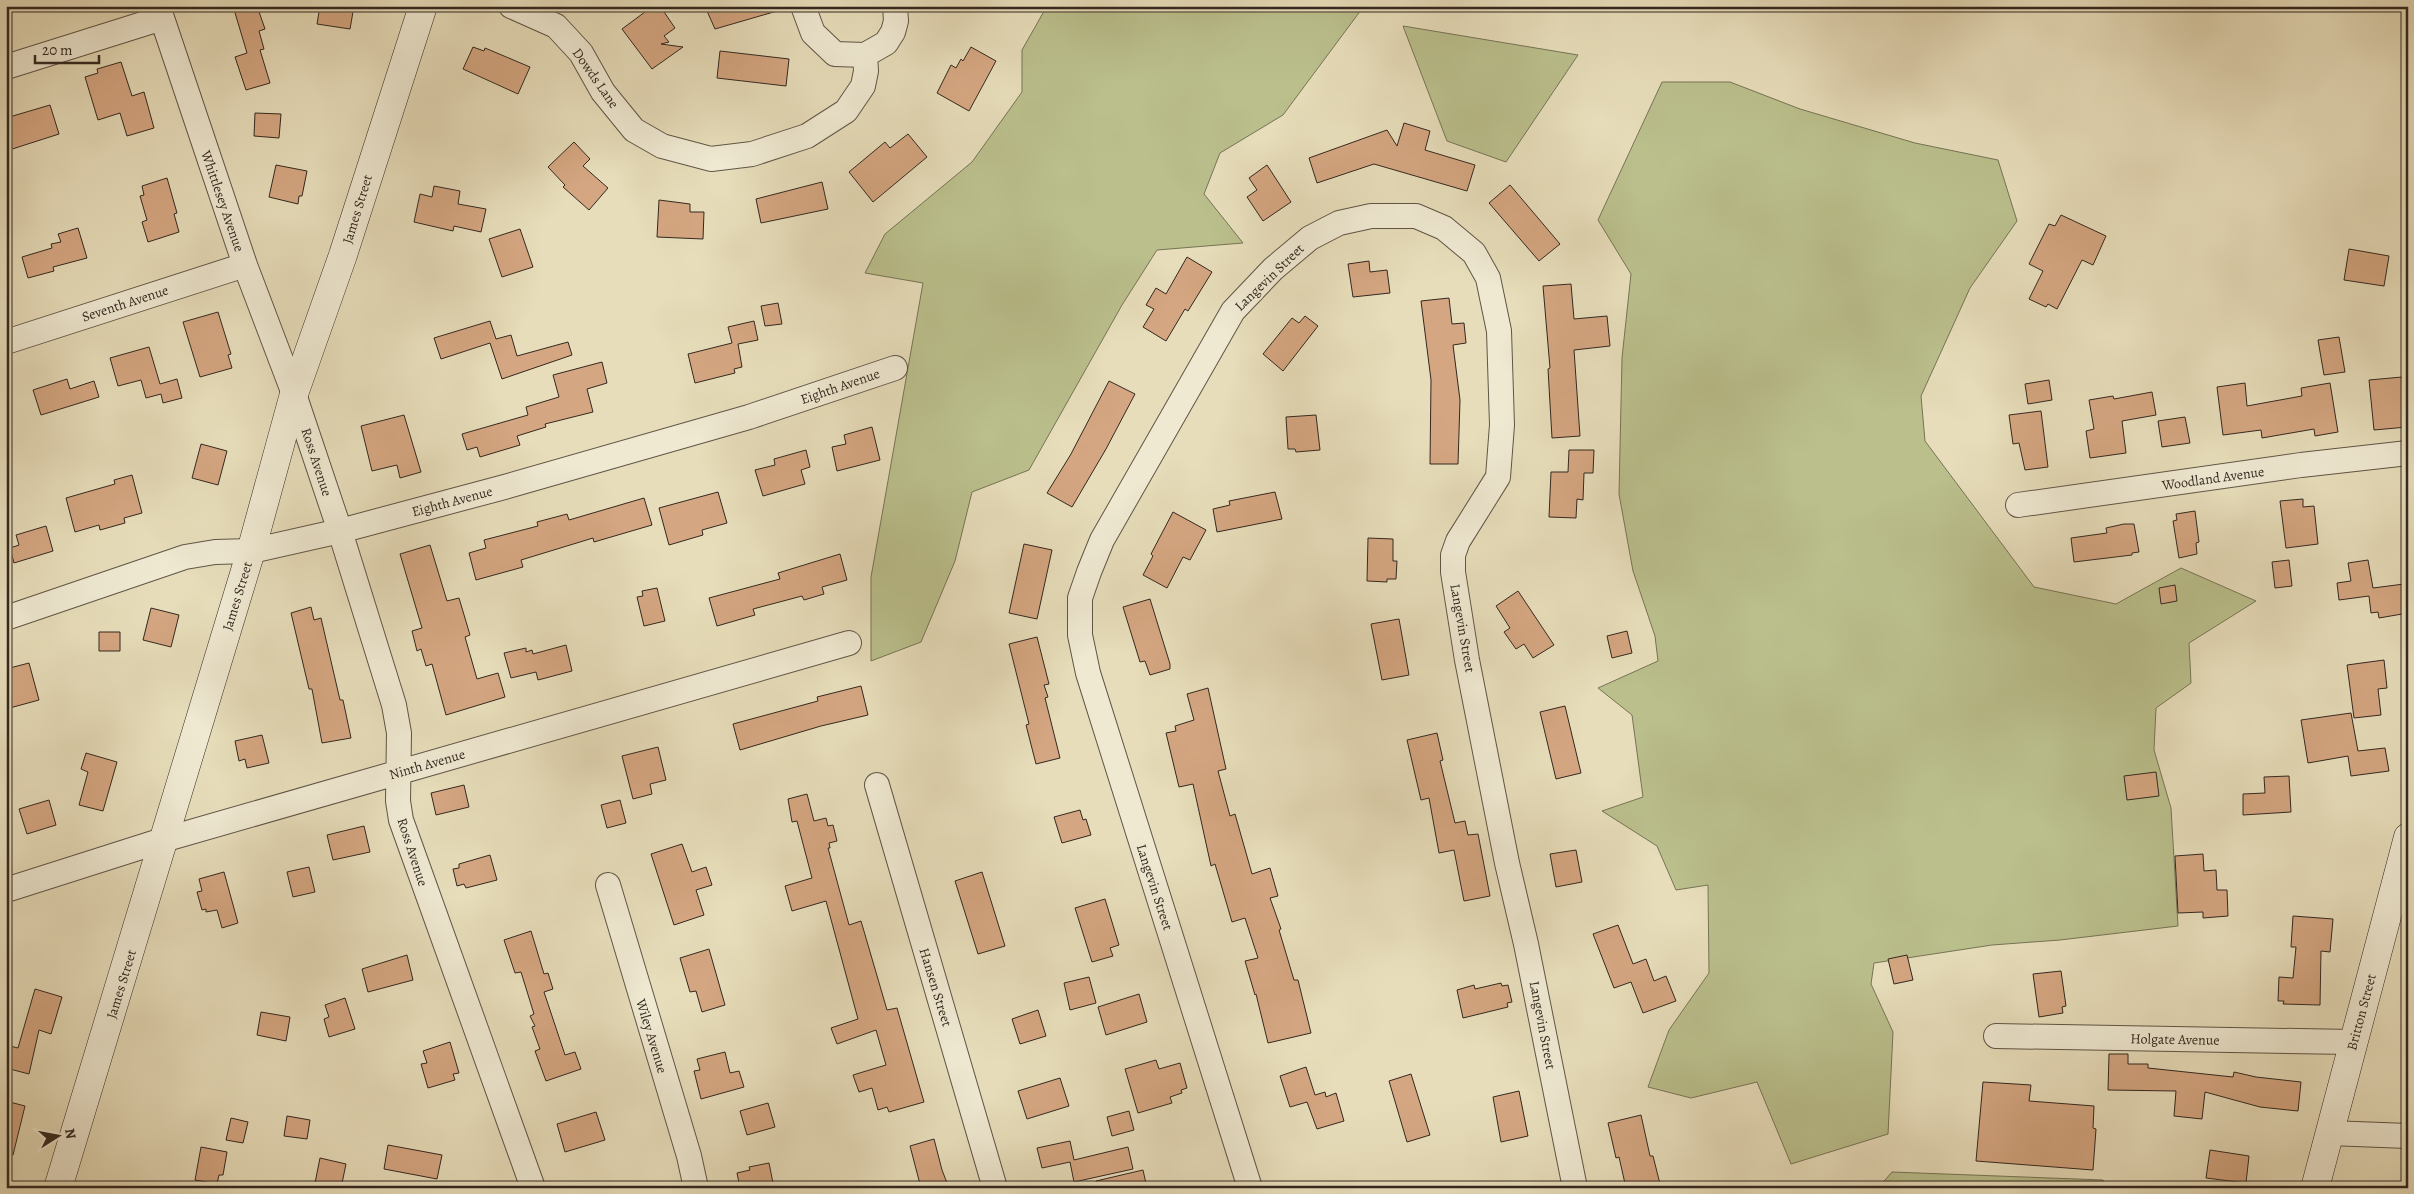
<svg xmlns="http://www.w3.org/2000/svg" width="2414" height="1194" viewBox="0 0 2414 1194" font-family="Alegreya,serif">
<rect width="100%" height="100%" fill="#e7ddba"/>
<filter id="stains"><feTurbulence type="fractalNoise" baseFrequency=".004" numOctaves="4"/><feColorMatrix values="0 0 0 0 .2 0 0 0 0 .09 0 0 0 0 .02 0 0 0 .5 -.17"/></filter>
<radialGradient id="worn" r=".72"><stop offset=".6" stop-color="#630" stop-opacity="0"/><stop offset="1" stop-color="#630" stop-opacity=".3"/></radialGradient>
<path fill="#babf8c" stroke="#767456" d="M1047 6H1364L1283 115 1220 153 1204 194 1243 243 1157 250 1122 305 1029 470 972 492 955 561 921 642 871 661V577L923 283 865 273 885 234 972 162 1022 92V50Z
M1403 26 1578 55 1506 162 1447 141Z
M1662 82H1730L1800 109 1915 143 1998 160 2017 221 1970 288 1921 396 1925 441 2034 587 2116 604 2181 568 2256 601 2189 643 2191 683 2156 708 2154 750 2171 808 2178 926 2060 940 1992 945 1874 963 1871 984 1893 1032 1888 1134 1791 1164 1757 1082 1691 1098 1648 1087 1669 1030 1709 973 1708 885 1676 890 1657 846 1602 811 1643 797 1632 715 1598 688 1658 661 1655 636 1633 571 1619 494 1622 358 1631 274 1598 220Z
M1892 1172 2103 1180 2108 1188H1878Z"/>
<path fill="#d4a681" stroke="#332820" d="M233 6H257L265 29 259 31 264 49 260 50 270 83 246 90 235 57 247 53Z
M320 6H354L350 29 317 24Z
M653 6H660L675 28 664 36 669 42 661 44 683 47 652 69 622 29Z
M710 6H777V11L715 29 707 11 711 10Z
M473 47 484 51 485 48 530 67 518 94 463 69Z
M971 47 996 61 969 111 937 93 951 65 956 68 961 59 963 61Z
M720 51 789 59 786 86 717 78Z
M121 62 132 96 144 92 154 128 127 136 120 113 98 120 85 77 98 73 97 69Z
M50 105 59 134 6 151V118Z
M255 113 281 114 279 138 254 136Z
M1404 123 1430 131 1425 150 1475 165 1467 191 1374 164 1317 183 1309 158 1387 130 1397 146Z
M908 134 927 157 873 202 849 172 885 142 890 148Z
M574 142 590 159 583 166 608 188 589 210 563 187 565 185 548 167Z
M276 165 307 171 302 196H299L298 204 269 197Z
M1267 165 1291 202 1263 221 1247 197 1257 190 1249 178Z
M167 178 177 213 174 214 179 232 148 242 142 222 147 220 140 196 144 195 142 186Z
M822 182 828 209 761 223 756 199Z
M1510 185 1560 244 1539 261 1489 203Z
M434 186 460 191 458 204 486 209 481 232 454 226 453 231 414 222 420 194 432 197Z
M659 200 690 204V212H704L703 239 657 237Z
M2061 215 2106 236 2093 265 2082 260 2057 309 2048 304 2046 307 2029 299 2043 271 2029 264 2049 224 2055 226Z
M78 228 87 258 53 267 54 271 28 278 22 257 52 248 51 244 61 242 58 234Z
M520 229 533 267 502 277 489 239Z
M2349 249 2389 256 2384 286 2344 280Z
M1187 257 1212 272 1188 311 1185 309 1166 341 1143 327 1154 309 1146 305 1156 288 1166 294Z
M1369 261 1370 272 1387 270 1390 293 1353 297 1348 264Z
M1571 284 1574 319 1607 316 1610 346 1574 350 1580 436 1552 438 1548 369 1550 368 1543 286Z
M1449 298 1452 324 1464 323 1466 343 1453 345 1460 400 1458 464H1430L1431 380 1421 301Z
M778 303 782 324 765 326 761 306Z
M218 312 231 354 228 355 232 368 200 377 183 322Z
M1305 316 1318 326 1283 371 1263 354 1292 318 1299 323Z
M490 321 496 339 511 335 517 356 568 342 572 355 502 379 490 343 441 359 434 338Z
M754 321 758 340 738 344 742 367 734 369 735 373 695 383 688 354 732 343 728 327Z
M2339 337 2345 372 2324 375 2318 340Z
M149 347 160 384 177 379 182 398 163 403 161 394 146 398 141 380 118 386 110 358Z
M602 362 607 383 587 389 593 412 545 424 546 427 517 436 520 445 480 457 477 447 467 450 462 434 528 415 526 407 559 397 553 375Z
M2402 377 2407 427 2374 430 2369 380Z
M67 379 70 389 94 381 99 397 41 415 33 390Z
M2049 380 2052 400 2028 404 2025 384Z
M1109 381 1135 394 1106 449 1072 507 1047 493 1071 454Z
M2245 383 2247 406 2302 396 2301 388 2330 383 2338 432 2315 436 2314 429 2262 438 2261 430 2223 435 2217 387Z
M2152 392 2156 415 2122 421 2126 453 2090 458 2086 431 2094 429 2089 400 2113 396 2114 399Z
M2041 411 2048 467 2025 470 2019 443 2013 444 2009 415Z
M404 415 421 472 400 478 397 465 372 471 361 426Z
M1316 415 1320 450 1296 452 1295 449H1288L1286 417Z
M2185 417 2190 443 2162 447 2158 421Z
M872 427 880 460 837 471 832 447 846 444 844 435Z
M201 444 227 451 218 485 192 478Z
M806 450 810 467 801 470 805 484 763 496 755 470 775 465 774 459Z
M1569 450H1594L1593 473H1584L1583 500 1577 499 1576 518 1549 517 1551 472H1568Z
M132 475 142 513 124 518 125 523 100 530 99 525 75 532 66 498 115 484 114 480Z
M718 492 727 523 702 530 703 535 669 545 659 508Z
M1275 492 1282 519 1217 532 1213 509 1230 505 1229 501Z
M644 498 652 525 594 542 593 538 521 560 523 567 476 580 469 553 486 548 484 540 538 526 537 522 567 514 569 520Z
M2303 499V507L2314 506 2318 544 2286 548 2280 501Z
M2195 511 2199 542 2196 543 2197 554 2179 558 2173 521 2177 520 2176 514Z
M1173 512 1206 530 1190 560 1183 557 1167 588 1143 575 1153 556 1151 554Z
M2124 524H2134L2139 552 2132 553V555L2074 562 2071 538 2107 533 2106 528Z
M46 526 53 551 14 563 10 548 19 545 16 535Z
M1368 538 1393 539V561H1397L1396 579H1387V582L1367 581Z
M1024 544 1052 550 1037 619 1009 613Z
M430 545 447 601 459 598 470 635 465 637 477 679 498 673 505 697 446 715 432 664 426 666 421 649 417 651 412 631 422 628 400 554Z
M840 554 847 580 822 587 824 594 804 600 802 596 753 609 755 615 717 626 709 598 780 579 778 573Z
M2289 560 2292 586 2275 588 2272 562Z
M2368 560 2373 588 2404 584 2405 591 2408 590V613L2379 618 2378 612 2371 613 2369 596 2339 600 2337 583 2351 581 2348 563Z
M2175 585 2177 601 2161 604 2159 588Z
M657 588 665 621 644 626 637 597 643 596 642 591Z
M1518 591 1554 645 1533 658 1524 644 1516 649 1504 632 1510 628 1496 606Z
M1150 599 1170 664V669L1150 675 1145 661 1140 662 1123 607Z
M311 607 314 620 321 618 340 700H343L351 738 322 743 312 689H309L291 613Z
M151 608 179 615 171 647 143 640Z
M1399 619 1409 675 1382 680 1371 624Z
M1627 631 1632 653 1612 658 1607 636Z
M99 632H120V651H99Z
M1037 637 1049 684 1044 685 1048 697 1045 698 1060 758 1036 764 1026 725 1029 724 1009 644Z
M566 645 572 671 538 680 536 672 511 678 504 653 526 648V652L532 650 533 654Z
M2384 660 2387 688 2378 689 2381 715 2354 718 2347 665Z
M29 663 39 700 6 709V669Z
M861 686 868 715 821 726 740 750 733 724 818 701 817 697Z
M1208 688 1226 769 1218 771 1230 816 1235 814 1252 874 1270 868 1278 896 1270 898 1281 929 1279 930 1294 980H1298L1311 1033 1268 1043 1256 994 1255 995 1245 961 1258 958 1245 918 1232 922 1215 864 1211 866 1193 784 1179 787 1166 733 1176 731 1175 726 1194 720 1187 694Z
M1565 706 1581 773 1556 779 1540 712Z
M2351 713 2358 751 2385 748 2389 771 2351 776 2348 756 2308 763 2301 720Z
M1437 733 1443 760 1440 761 1455 823 1465 821 1468 835 1478 834 1490 896 1464 901 1454 850 1439 853 1429 798 1421 800 1407 740Z
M262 735 269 763 247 768 245 759 239 761 235 741Z
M658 747 666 780 650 784 652 794 633 799 622 756Z
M86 753 117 762 103 811 79 805 88 772 81 769Z
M2156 772 2159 796 2127 800 2124 776Z
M2289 776 2291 812 2243 815V794L2265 793 2264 777Z
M464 785 469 807 436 815 431 793Z
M807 794 814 821 826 818 828 826 833 825 837 841 829 843 830 848H828L849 925 861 921 887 1010 897 1008 924 1102 889 1112 887 1107 878 1110 872 1088 859 1092 853 1075 886 1065 876 1030 837 1044 831 1028 858 1019 826 901 792 911 785 886 812 878 797 821 792 822 788 799Z
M49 800 56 825 27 834 19 809Z
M620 800 626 823 607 828 601 805Z
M1080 810 1083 820 1086 819 1091 835 1062 843 1054 817Z
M364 826 370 852 333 860 327 835Z
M682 844 692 872 706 867 712 885 696 890 704 915 674 925 651 854Z
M1576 850 1582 882 1556 887 1550 854Z
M2203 854 2204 871 2216 870 2217 890H2227L2228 916 2203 918V912L2178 913 2175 856Z
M490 855 497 880 466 888 464 884 457 886 453 869 459 868V864Z
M309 867 315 892 293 897 287 872Z
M224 872 238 923 222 928 217 910 206 912V909L202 910 197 892 202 891 199 879Z
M982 872 1005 946 978 954 955 881Z
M1105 899 1119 945 1110 948 1113 956 1092 962 1075 908Z
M2293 916 2333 919 2330 952 2321 951 2320 1005 2283 1004 2284 1001H2278L2279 977 2293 978 2296 947H2291Z
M1618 925 1633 964 1646 959 1654 981 1666 976 1676 1001 1643 1013 1631 982 1614 988 1593 934Z
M531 931 544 974 548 973 553 989 544 992 565 1055 575 1052 581 1069 546 1081 535 1051 540 1049 532 1027 535 1026 530 1016 534 1014 521 972 515 973 504 940Z
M709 949 725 1005 702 1012 696 991 690 992 680 958Z
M407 955 413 980 368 992 362 969Z
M1907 955 1913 980 1894 984 1888 959Z
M2061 971 2066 1006 2062 1007 2063 1013 2039 1017 2033 974Z
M1089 977 1096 1003 1070 1010 1064 983Z
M1501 983 1502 986 1508 985 1512 1002 1507 1003 1508 1007 1463 1018 1457 990 1474 985 1475 989Z
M35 989 62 997 51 1034 39 1030 29 1074 6 1068V1045L18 1048Z
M1139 994 1147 1022 1106 1035 1098 1007Z
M345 998 355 1029 329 1037 324 1019 329 1017 325 1005Z
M1038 1010 1046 1036 1020 1044 1012 1019Z
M261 1012 290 1017 286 1041 257 1035Z
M450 1042 459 1073 453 1074 455 1080 428 1088 421 1064 427 1063 423 1051Z
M725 1052 730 1073 739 1071 744 1087 701 1099 694 1071 700 1070 697 1059Z
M2109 1054H2128V1064H2148V1068L2233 1077 2234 1072 2256 1077 2301 1082 2298 1111 2260 1107 2205 1092 2202 1119 2174 1116 2176 1091 2108 1090Z
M1156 1060 1159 1069 1180 1063 1187 1088 1181 1090 1182 1093 1170 1097 1172 1103 1138 1113 1125 1069Z
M1306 1067 1315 1095 1325 1092 1326 1097 1336 1093 1344 1121 1317 1129 1307 1102 1290 1107 1280 1076Z
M1411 1074 1430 1135 1407 1142 1389 1081Z
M1060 1078 1069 1106 1027 1119 1018 1091Z
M1983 1082 2031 1085 2029 1101 2094 1106 2093 1128 2096 1129 2093 1170 1976 1161Z
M1519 1091 1528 1136 1501 1142 1493 1097Z
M6 1101 25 1106 13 1155H6Z
M768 1103 775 1127 747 1135 740 1111Z
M1129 1111 1134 1130 1112 1136 1107 1117Z
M596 1112 605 1140 565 1152 557 1124Z
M1641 1115 1650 1156H1653L1660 1184 1642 1188H1626L1619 1157 1616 1158 1608 1123Z
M287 1116 310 1120 307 1139 284 1136Z
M231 1118 248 1122 243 1143 226 1140Z
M934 1139 942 1170 949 1188H921L910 1146Z
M1070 1141 1074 1160 1128 1147 1133 1169 1074 1182 1070 1162 1042 1168 1037 1148Z
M388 1145 442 1155 437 1179 384 1169Z
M201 1147 227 1152 223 1175H219L217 1184 195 1180Z
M2210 1150 2249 1156 2246 1183 2206 1178Z
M320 1158 346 1164 341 1188H314Z
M769 1163 774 1188H740L737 1173 750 1170 749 1167Z
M1143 1170 1147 1188H1097L1096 1181Z"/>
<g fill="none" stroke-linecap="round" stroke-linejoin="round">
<defs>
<path id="street" d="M158 6 245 265 294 394 340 531 394 705 399 733 398 801 401 820 533 1188
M511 6 556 26 581 53 603 92 634 130 662 146 711 159 752 154 807 136 846 111 863 86 866 71 865 55
M803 6 813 33 835 54 865 55 886 43 893 32 896 21 895 6
M6 67 162 18
M6 342 245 265
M2018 505 2301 465 2408 453
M6 618 185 557 215 552 251 551 340 531 508 486 749 417 895 368
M877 785 995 1188
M608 885 689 1156 696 1188
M6 890 163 840 849 643
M1996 1036 2353 1042
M2329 1133 2408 1136
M1250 1188 1088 673 1080 635V598L1089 572 1102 540 1233 311 1273 269 1310 238 1339 223 1371 216H1416L1444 228 1474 253 1488 278 1499 331 1502 425 1498 477 1458 541 1453 555V572L1467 660 1507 863 1526 944 1575 1188"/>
<path id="secondary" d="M58 1188 251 551 294 394 343 255 423 6
M2315 1188 2408 837"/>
</defs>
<use href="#street" stroke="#605546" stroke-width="26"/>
<use href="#secondary" stroke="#332820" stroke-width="29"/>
<use href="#street" stroke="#efe9d2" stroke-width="24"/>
<use href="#secondary" stroke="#efe9d2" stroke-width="28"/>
</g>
<g text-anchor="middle" stroke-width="4" stroke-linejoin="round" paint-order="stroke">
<g font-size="14" fill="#332820" stroke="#efe9d2">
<text transform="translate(596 78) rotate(55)" y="5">Dowds Lane</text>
<text transform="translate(223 201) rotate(71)" y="5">Whittlesey Avenue</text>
<text transform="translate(357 209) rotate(-73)" y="5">James Street</text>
<text transform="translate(1269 277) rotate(-44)" y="5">Langevin Street</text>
<text transform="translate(125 303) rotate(-18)" y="5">Seventh Avenue</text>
<text transform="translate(840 386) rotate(-19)" y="5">Eighth Avenue</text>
<text transform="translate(317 462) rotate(72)" y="5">Ross Avenue</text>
<text transform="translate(2213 478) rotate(-8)" y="5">Woodland Avenue</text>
<text transform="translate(452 501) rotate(-15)" y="5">Eighth Avenue</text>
<text transform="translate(237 596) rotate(-73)" y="5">James Street</text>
<text transform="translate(1463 628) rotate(80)" y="5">Langevin Street</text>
<text transform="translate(427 764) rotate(-16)" y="5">Ninth Avenue</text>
<text transform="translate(413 852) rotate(72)" y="5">Ross Avenue</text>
<text transform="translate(1155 887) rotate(72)" y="5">Langevin Street</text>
<text transform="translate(121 984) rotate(-73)" y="5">James Street</text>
<text transform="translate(936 987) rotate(73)" y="5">Hansen Street</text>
<text transform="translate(2361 1012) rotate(-75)" y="5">Britton Street</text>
<text transform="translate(1543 1025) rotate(79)" y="5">Langevin Street</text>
<text transform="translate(652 1036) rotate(73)" y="5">Wiley Avenue</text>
<text transform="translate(2175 1039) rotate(1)" y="5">Holgate Avenue</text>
</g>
</g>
<rect width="2414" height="1194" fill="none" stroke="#e7ddba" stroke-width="25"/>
<rect x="8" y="8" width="2399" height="1179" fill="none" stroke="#332820" stroke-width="2.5"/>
<rect x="12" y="12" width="2389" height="1169" fill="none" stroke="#332820"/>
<g transform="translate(58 1136) rotate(79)" stroke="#efe9d2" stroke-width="4" paint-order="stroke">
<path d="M0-4L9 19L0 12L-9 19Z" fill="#332820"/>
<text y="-8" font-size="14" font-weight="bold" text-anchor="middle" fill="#332820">N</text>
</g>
<path d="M35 55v8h64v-8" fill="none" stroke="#332820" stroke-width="2.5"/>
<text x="42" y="55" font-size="15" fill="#332820" stroke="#efe9d2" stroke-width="4" paint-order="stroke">20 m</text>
<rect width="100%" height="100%" filter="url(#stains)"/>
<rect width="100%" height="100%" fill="url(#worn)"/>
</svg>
